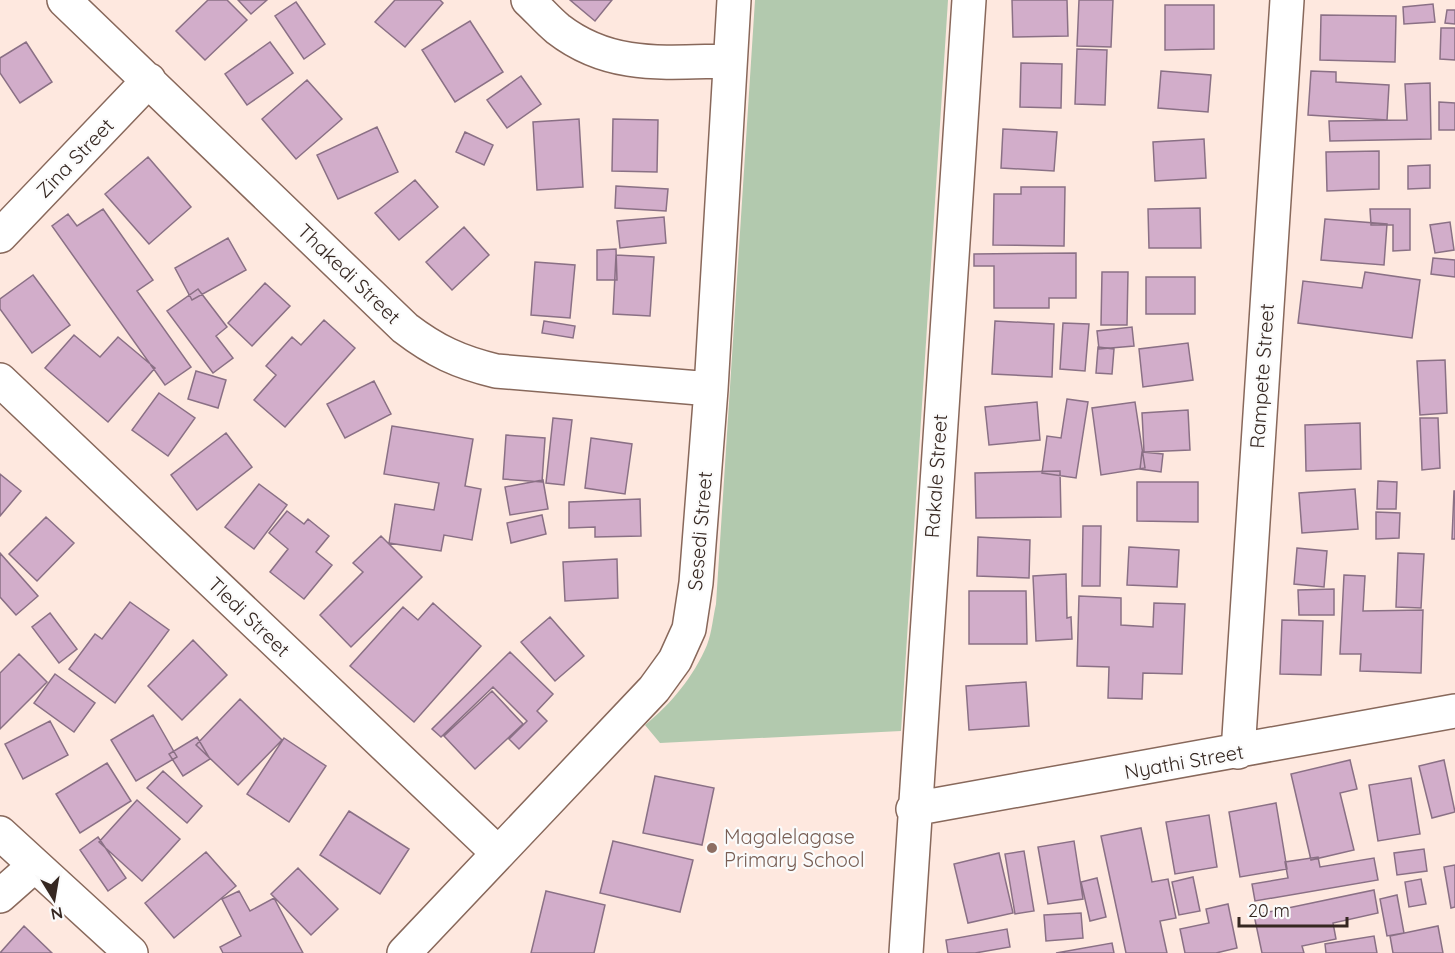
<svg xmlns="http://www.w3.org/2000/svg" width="1455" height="953" viewBox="0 0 1455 953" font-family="Quicksand,sans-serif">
<rect width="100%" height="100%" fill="#fee8df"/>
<path fill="#b2c9ae" d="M755 0H948L901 731 660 743 645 725C671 704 694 676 707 645 712 632 713 617 716 604Z"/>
<path fill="#d2adca" stroke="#8a7085" stroke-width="1.5" d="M208 0H227L247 20 205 60 176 31Z
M238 0H267L251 14Z
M395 0H440L443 3 405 47 375 22Z
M570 0H612L595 21Z
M1012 0H1067L1068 36 1013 37Z
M1079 0H1113L1111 47 1077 46Z
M296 2 325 44 304 59 275 16Z
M1433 4 1435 22 1404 24 1403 7Z
M1165 5H1214V49L1165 50Z
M1447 10H1455V24L1445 23Z
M1321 15 1396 16 1395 62 1320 60Z
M470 21 503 72 455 102 422 50Z
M1441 28H1455V60L1440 59Z
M26 42 52 82 20 103 0 73V58Z
M270 42 293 73 247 105 225 74Z
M1077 49 1107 50 1105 105 1075 104Z
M1021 63 1062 64 1061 108 1020 107Z
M1161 71 1211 75 1208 112 1158 108Z
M1311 71 1336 72V82L1389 85 1387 120 1308 115Z
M521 76 541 104 507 128 487 100Z
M307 80 342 119 296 159 262 119Z
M1430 83 1431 139 1330 141 1329 121 1407 120 1405 84Z
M1439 102 1455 103V130H1439Z
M579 119 583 187 537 190 533 122Z
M613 119 658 120 657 172 612 171Z
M377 127 398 172 338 199 317 155Z
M1003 129 1057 132 1054 171 1001 168Z
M465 132 493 145 484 165 456 152Z
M1204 139 1206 178 1155 181 1153 142Z
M1379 151V189L1327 191 1326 152Z
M148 157 191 207 149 244 105 194Z
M1430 165V188L1408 189V166Z
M415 180 438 207 399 240 375 213Z
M616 186 668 189 666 211 615 208Z
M1021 187H1065L1064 246 993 245 994 194H1021Z
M1200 208 1201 248H1149L1148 209Z
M103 209 153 280 137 291 191 367 165 385 52 226 68 214 77 226Z
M1370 209H1410V250L1393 251V225H1371Z
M664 217 666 243 620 248 617 221Z
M1325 219 1387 224 1384 265 1321 260Z
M1450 222 1454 250 1435 253 1430 225Z
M464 227 489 255 452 290 426 262Z
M228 238 246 270 192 300 175 268Z
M616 249 617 280H597V250Z
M1076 253V298H1049V308H994V266H974V254Z
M616 255 654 257 650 316 613 314Z
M1433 258 1455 260V277L1431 274Z
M535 262 575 265 570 318 531 315Z
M1102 272H1128L1127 325H1101Z
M1365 272 1420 280 1412 338 1298 323 1303 281 1362 288Z
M33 275 70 325 32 353 0 309V299Z
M1146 277H1195V314H1146Z
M265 283 290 306 252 346 228 323Z
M198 289 227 327 216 336 233 358 213 373 167 311Z
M324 320 355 348 285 427 254 400 276 375 266 366 292 337 301 345Z
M544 321 575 326 573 338 542 333Z
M995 321 1054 324 1052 377 992 374Z
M1063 323 1089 324 1085 371 1060 369Z
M1132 327 1134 346 1099 349 1097 331Z
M74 335 100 357 118 337 155 368 108 422 45 368Z
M1188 343 1193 380 1143 387 1139 349Z
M1098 347 1114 349 1112 374 1096 373Z
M1445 360 1447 413 1420 415 1417 361Z
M196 371 226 380 218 408 188 399Z
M374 381 391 414 345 438 327 404Z
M159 393 195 418 168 456 132 430Z
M1067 399 1088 402 1076 478 1042 473 1047 436 1061 438Z
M1037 402 1040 440 989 445 985 407Z
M1135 402 1145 468 1101 475 1092 408Z
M1188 410 1190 450 1144 452 1142 413Z
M553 418 572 420 564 485 546 483Z
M1420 418H1438L1440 468 1422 470Z
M1360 423 1361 469 1306 471 1305 425Z
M392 426 473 439 465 486 481 489 472 540 444 535 441 551 389 543 395 504 434 510 439 483 384 474Z
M226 433 252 467 197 510 171 475Z
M506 435 545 438 542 482 503 479Z
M591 438 632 444 625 494 585 488Z
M1142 452 1163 454 1161 472 1140 469Z
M1060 471 1061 517 976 518 975 473Z
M0 474 21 491 0 516Z
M543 480 548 509 510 515 505 487Z
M1378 481 1397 482 1396 509H1377Z
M1137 482H1198V522L1137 521Z
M259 484 287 505 254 549 225 527Z
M1355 489 1358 529 1302 533 1299 493Z
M1454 491H1455V539H1452Z
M640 499 641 536 595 537V527L569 528V502Z
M287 511 304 524 308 519 329 536 316 552 332 565 304 599 270 572 288 549 269 533Z
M1376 512 1400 513 1399 538 1376 539Z
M542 515 546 534 511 543 507 523Z
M46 517 74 543 37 581 9 554Z
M1083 526H1101L1100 586H1082Z
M381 536 422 577 351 647 320 615 363 572 353 563Z
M978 537 1030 540 1029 578 977 576Z
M1129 547 1179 550 1177 587 1127 585Z
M1297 548 1327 551 1324 587 1294 584Z
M0 553 38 596 16 615 0 597Z
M1398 553 1424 554 1421 608 1396 607Z
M617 559 618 598 565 601 563 562Z
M1066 574 1067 618 1071 617 1072 639 1036 641 1033 576Z
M1344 575 1365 576 1363 611 1423 610 1421 673 1360 671 1361 654H1340Z
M1334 589V615H1299L1298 590Z
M969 591H1026L1027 644H969Z
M1079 596 1121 598V625L1153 627 1154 603 1185 604 1182 674 1143 673 1142 699 1108 698 1109 667 1077 666Z
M130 602 169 630 115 703 69 669 95 634 102 639Z
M433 603 481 646 414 722 350 666 403 607 418 620Z
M50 613 77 649 59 663 32 627Z
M550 617 584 656 555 681 521 642Z
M1282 620 1323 621 1321 675 1280 674Z
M193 640 227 675 182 720 148 686Z
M510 652 553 694 537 711 547 721 519 749 509 739 527 721 493 687 441 737 432 729Z
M19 654 47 682 0 729V673Z
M55 674 95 703 74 732 34 703Z
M1026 682 1029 726 969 730 966 686Z
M492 691 523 724 475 769 444 736Z
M240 699 282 740 238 785 196 745Z
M153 715 177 757 136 781 111 740Z
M50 721 68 755 23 779 5 744Z
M197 737 210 759 183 776 169 754Z
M284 738 326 766 289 822 247 794Z
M1350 760 1357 789 1340 793 1354 850 1311 860 1291 774Z
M1444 760 1455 812 1432 818 1419 766Z
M107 763 131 801 80 833 56 794Z
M163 771 202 806 187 823 147 788Z
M655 776 714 788 702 845 643 833Z
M1411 778 1420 834 1378 841 1369 785Z
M137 800 180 839 142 881 99 842Z
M1276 803 1287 869 1240 877 1229 812Z
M349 811 409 849 380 894 320 855Z
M1209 815 1217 867 1175 874 1166 822Z
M1141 828 1152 882 1168 879 1176 918 1160 921 1167 953H1126L1101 836Z
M98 837 126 878 108 891 80 850Z
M613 841 693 860 680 912 600 893Z
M1074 841 1083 899 1048 904 1038 847Z
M1424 849 1427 871 1397 875 1394 853Z
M1024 851 1034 911 1015 914 1005 854Z
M206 852 236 886 174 938 145 903Z
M999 853 1013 913 968 923 954 864Z
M1318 857 1320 867 1374 858 1378 880 1255 901 1252 884 1288 878 1285 862Z
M1455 865V907L1451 908 1444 867Z
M298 868 338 909 311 935 271 894Z
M1193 877 1200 911 1179 915 1172 882Z
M1097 878 1106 917 1090 921 1081 882Z
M1421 879 1426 904 1409 907 1405 882Z
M1374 890 1378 913 1333 923 1336 939 1302 946 1304 953H1262L1254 915Z
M239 891 250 911 274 898 303 953H223L220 947 241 936 222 899Z
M546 891 605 905 594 953H531Z
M1397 895 1404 933 1387 936 1380 899Z
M1228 904 1237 948 1216 953H1185L1180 929 1209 923 1206 909Z
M1081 913 1083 938 1046 941 1044 915Z
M24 926 52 953H0Z
M1438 926 1443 953H1393L1390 936Z
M1007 929 1010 947 975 953H948L946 940Z
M1374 936 1377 953H1326L1325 944Z
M1112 943 1114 953H1056Z"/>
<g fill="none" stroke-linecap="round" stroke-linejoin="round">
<defs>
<path id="minor" d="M64 0 405 328C435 351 459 362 496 371L711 389
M528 0C538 9 547 20 558 29 611 70 667 62 729 61
M0 236 149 80
M0 380 498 853
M1238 752 1287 0
M913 809 1455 711
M0 833 131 953
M0 896 34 866
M404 953 654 689 675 660 689 629 696 583 711 389 734 0
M906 953 969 0"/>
</defs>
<use href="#minor" stroke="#88685b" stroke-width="36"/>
<use href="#minor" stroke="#fff" stroke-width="33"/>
</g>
<circle fill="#8d6e63" stroke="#fbfbfb" stroke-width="2" cx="712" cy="848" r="6"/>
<g text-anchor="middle" stroke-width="4.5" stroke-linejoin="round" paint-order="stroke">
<g font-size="20" fill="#352721" stroke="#fbfbfb">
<text transform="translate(75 158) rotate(-46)" y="7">Zina Street</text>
<text transform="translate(349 274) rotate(44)" y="7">Thakedi Street</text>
<text transform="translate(1262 376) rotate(-86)" y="7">Rampete Street</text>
<text transform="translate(936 476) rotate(-86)" y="7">Rakale Street</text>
<text transform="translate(700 531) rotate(-85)" y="7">Sesedi Street</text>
<text transform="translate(249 617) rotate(44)" y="7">Tledi Street</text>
<text transform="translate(1184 762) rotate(-10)" y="7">Nyathi Street</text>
</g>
<g font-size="20" fill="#785e54" stroke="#fbfbfb" text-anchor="start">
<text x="724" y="844">Magalelagase<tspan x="724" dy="23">Primary School</tspan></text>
</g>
</g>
<g transform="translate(54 899) rotate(169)" stroke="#fbfbfb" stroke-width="4.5" paint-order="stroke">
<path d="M0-4.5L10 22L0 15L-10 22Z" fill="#352721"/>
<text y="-9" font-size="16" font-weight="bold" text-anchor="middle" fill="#352721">N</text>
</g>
<path d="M1239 917v9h108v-9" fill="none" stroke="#352721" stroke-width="3"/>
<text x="1248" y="917" font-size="18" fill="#352721" stroke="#fbfbfb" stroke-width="4.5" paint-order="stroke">20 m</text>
</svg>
